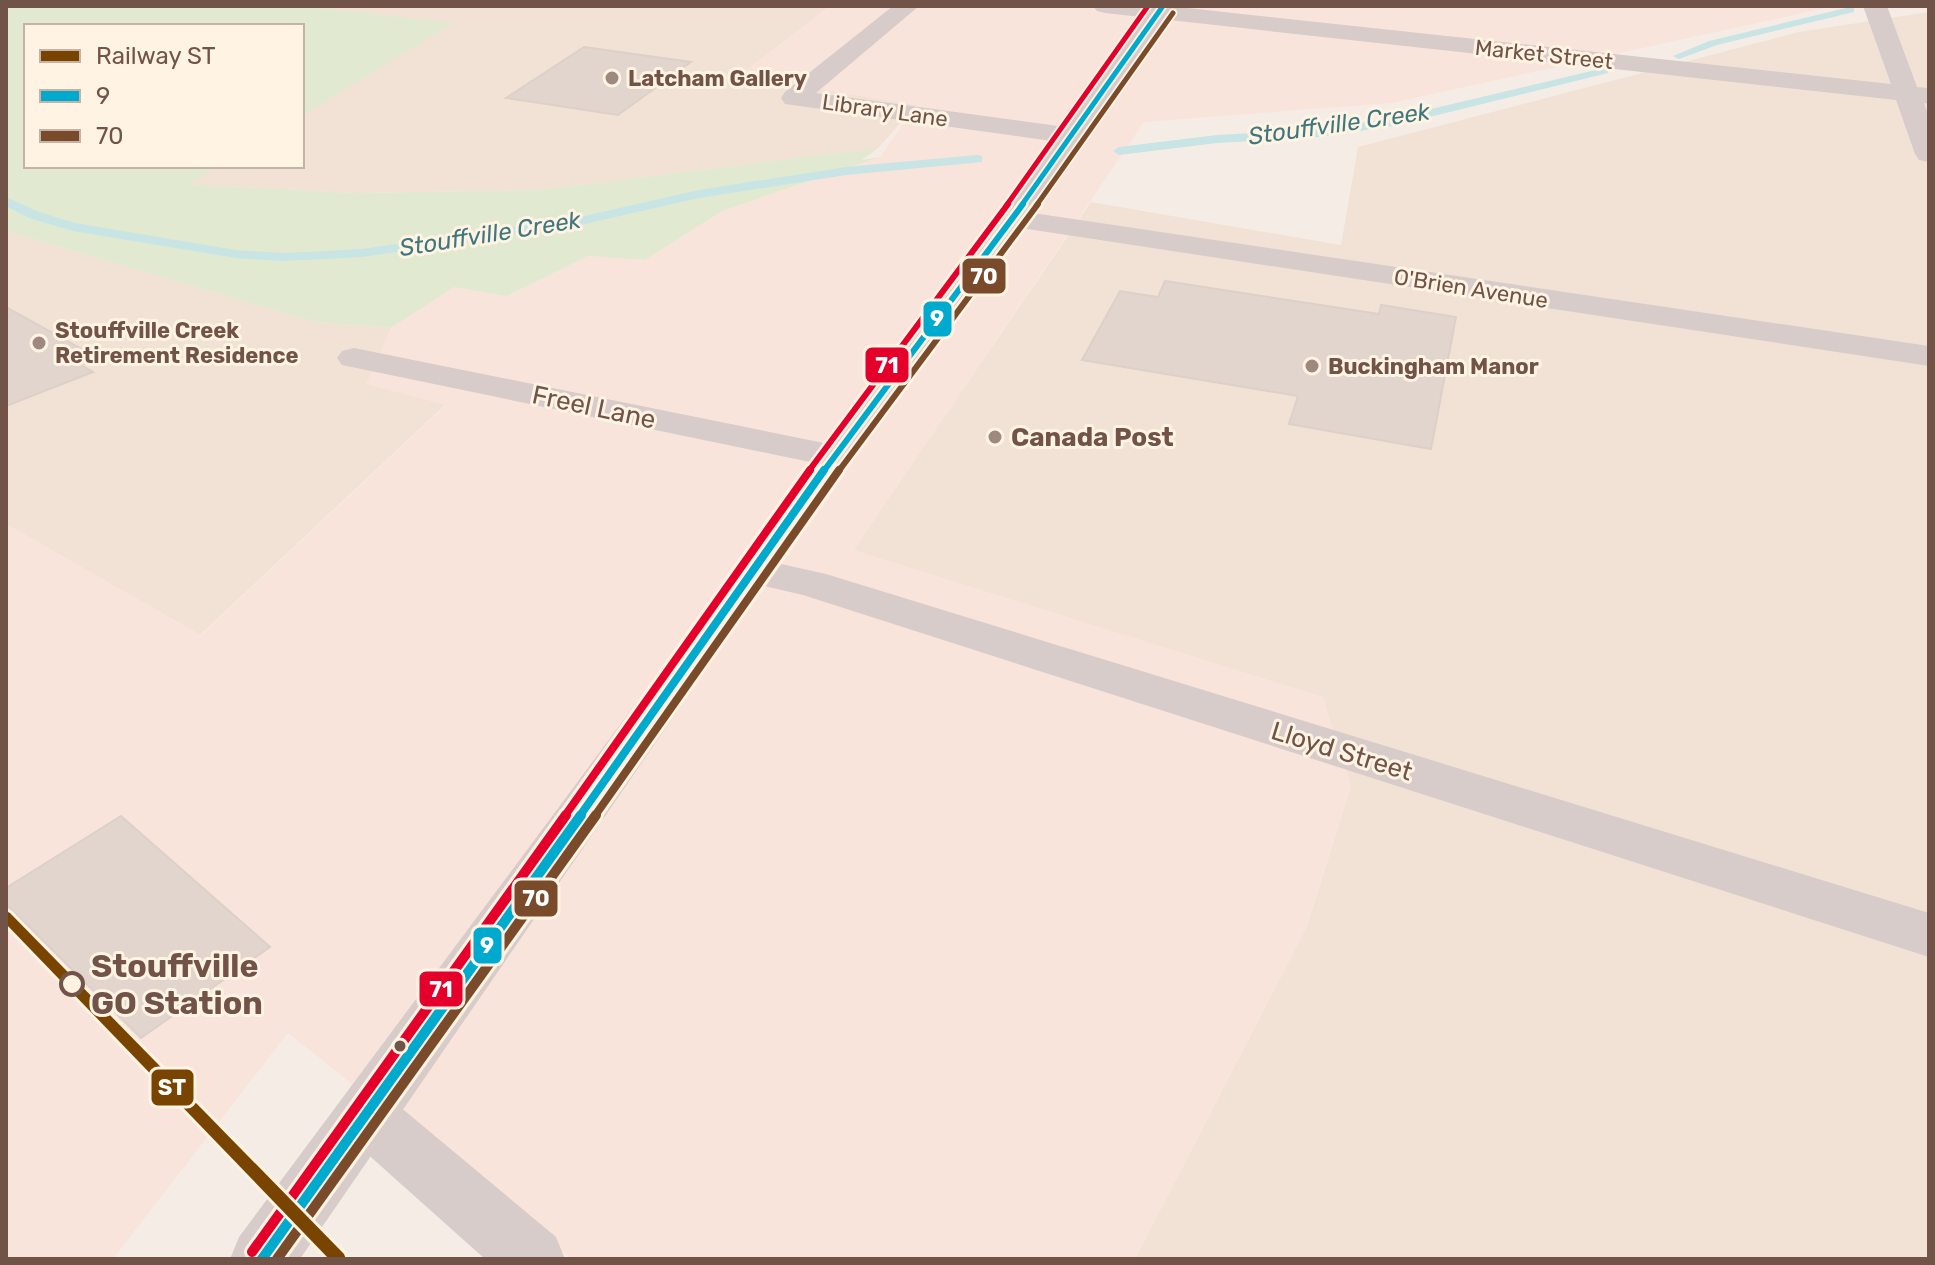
<svg xmlns="http://www.w3.org/2000/svg" width="1935" height="1265" viewBox="0 0 1935 1265" font-family="Rubik,sans-serif">
<rect width="100%" height="100%" fill="#f5ede5"/>
<path fill="#f1e2d5" d="M304 6H830L739 76 917 105 878 148 541 190 354 193 187 184 218 166H302V116L451 23Z
M1929 12V1259H1135L1307 926 1351 786 853 550 1091 202 1341 245 1358 147 1799 32Z
M6 231 316 322 391 328 367 384 446 404 200 635 6 524Z"/>
<path fill="#f9e4db" d="M830 6H1835L1392 103 1144 122 854 550 1323 697 1351 786 1307 926 1135 1259H572L288 1033 113 1259H6V524L201 635 446 405 366 384 391 328 454 286 507 296 588 256 645 259 722 211 880 157 916 105 738 76Z"/>
<path fill="#e1ead0" d="M6 6H304L453 23 302 116V26H26V166H218L189 184 354 193 541 190 878 148 862 160 880 157 722 211 645 260 588 256 507 296 454 287 391 328 316 322 6 231Z"/>
<g fill="none" stroke-linecap="round" stroke-linejoin="round">
<path fill="#c8e4e4" fill-rule="evenodd" d="M1850 7 1854 8V12L1717 45 1679 59 1673 56 1709 41Z
M1604 68 1608 69V73L1393 126 1318 137 1217 143 1119 155 1113 151 1119 147 1217 135 1318 129 1393 118Z
M977 155 982 156V162L846 175 699 198 580 225 362 257 284 261 236 258 73 231 29 218 6 206V197L39 212 75 223 236 250 284 253 362 249 580 217 699 190 846 167Z"/>
</g>
<path fill="#e1d5cd" stroke="#ddd0c8" stroke-width="2" d="M584 47 691 62 618 115 506 98Z
M1165 281 1379 314 1381 305 1456 317 1431 449 1289 424 1298 396 1082 360 1120 291 1158 297Z
M6 307 96 357 81 365 93 372 6 406Z
M121 816 270 947 141 1038 6 904V888Z"/>
<g fill="none" stroke-linecap="round" stroke-linejoin="round">
<path fill="#d7ccc9" fill-rule="evenodd" d="M893 6H919L816 93 1073 128 1083 130 1087 136 1083 142 1073 144 785 104 781 98 785 92Z
M1093 6H1169L1891 84 1863 6H1887L1917 87 1929 88V104L1924 103 1929 117V162L1919 160 1915 154 1896 100 1105 13 1097 11Z
M1012 210 1929 346V366L1001 225 997 219 1001 213Z
M354 348 834 445 847 448 853 456 847 464 834 467 342 365 337 358 342 351Z
M754 558 826 574 1929 913V957L803 595 739 580 733 571 739 562Z
M366 1088 387 1096 556 1237 565 1259H485L345 1134 336 1115 345 1096Z"/>
<path fill="#d7ccc9" fill-rule="evenodd" d="M1151 6H1175L1023 225 849 462 300 1259H230L239 1237 666 663 821 448 1001 213Z"/>
<defs>
<path id="bus-1-far3" d="M1021 206 1163 6"/>
<path id="bus-1-far2" d="M823 472 1023 204"/>
<path id="bus-1-far1" d="M579 817 824 470"/>
<path id="bus-1" d="M262 1259 581 815"/>
<path id="bus-2-far3" d="M1036 206 1173 13"/>
<path id="bus-2-far2" d="M838 472 1038 204"/>
<path id="bus-2-far1" d="M594 817 839 470"/>
<path id="bus-2" d="M277 1259 596 815"/>
<path id="bus-3-far3" d="M1006 206 1148 6"/>
<path id="bus-3-far2" d="M808 472 1008 204"/>
<path id="bus-3-far1" d="M564 817 810 470"/>
<path id="bus-3" d="M252 1252 566 815"/>
</defs>
<use href="#bus-1-far3" stroke="#fff3e4" stroke-width="9"/>
<use href="#bus-1-far2" stroke="#fff3e4" stroke-width="11"/>
<use href="#bus-1-far1" stroke="#fff3e4" stroke-width="14"/>
<use href="#bus-1" stroke="#fff3e4" stroke-width="16"/>
<use href="#bus-2-far3" stroke="#fff3e4" stroke-width="9"/>
<use href="#bus-2-far2" stroke="#fff3e4" stroke-width="11"/>
<use href="#bus-2-far1" stroke="#fff3e4" stroke-width="14"/>
<use href="#bus-2" stroke="#fff3e4" stroke-width="16"/>
<use href="#bus-3-far3" stroke="#fff3e4" stroke-width="9"/>
<use href="#bus-3-far2" stroke="#fff3e4" stroke-width="11"/>
<use href="#bus-3-far1" stroke="#fff3e4" stroke-width="14"/>
<use href="#bus-3" stroke="#fff3e4" stroke-width="16"/>
<use href="#bus-1-far3" stroke="#00a9ce" stroke-width="5"/>
<use href="#bus-1-far2" stroke="#00a9ce" stroke-width="6"/>
<use href="#bus-1-far1" stroke="#00a9ce" stroke-width="8"/>
<use href="#bus-1" stroke="#00a9ce" stroke-width="10"/>
<use href="#bus-2-far3" stroke="#7a4b2a" stroke-width="5"/>
<use href="#bus-2-far2" stroke="#7a4b2a" stroke-width="6"/>
<use href="#bus-2-far1" stroke="#7a4b2a" stroke-width="8"/>
<use href="#bus-2" stroke="#7a4b2a" stroke-width="10"/>
<use href="#bus-3-far3" stroke="#e4002b" stroke-width="5"/>
<use href="#bus-3-far2" stroke="#e4002b" stroke-width="6"/>
<use href="#bus-3-far1" stroke="#e4002b" stroke-width="8"/>
<use href="#bus-3" stroke="#e4002b" stroke-width="10"/>
<defs>
<path id="rail-1" d="M6 911 10 913 344 1254 346 1259H329L6 924Z"/>
</defs>
<use href="#rail-1" stroke="#fff3e4" stroke-width="6"/>
<use href="#rail-1" fill="#794400" fill-rule="evenodd"/>
</g>
<g fill="#9f897e" stroke="#fff3e4" stroke-width="3">
<circle cx="612" cy="78" r="8"/>
<circle cx="39" cy="343" r="8"/>
<circle cx="1312" cy="366" r="8"/>
<circle cx="995" cy="437" r="8"/>
</g>
<circle fill="#fff3e4" stroke="#715347" stroke-width="4" cx="72" cy="984" r="11"/>
<circle fill="#715347" stroke="#fff3e4" stroke-width="3" cx="400" cy="1046" r="7"/>
<g text-anchor="middle" stroke-width="6" stroke-linejoin="round" paint-order="stroke">
<g font-size="22" fill="#715347" stroke="#fff3e4">
<text transform="translate(1544 54) rotate(6)" y="8">Market Street</text>
<text transform="translate(885 110) rotate(8)" y="8">Library Lane</text>
<text transform="translate(1471 288) rotate(9)" y="8">O'Brien Avenue</text>
</g>
<g font-size="22" font-weight="bold" fill="#715347" stroke="#fff3e4" text-anchor="start">
<text x="628" y="86">Latcham Gallery</text>
<text x="55" y="338">Stouffville Creek<tspan x="55" dy="25">Retirement Residence</tspan></text>
<text x="1328" y="374">Buckingham Manor</text>
</g>
<g font-size="24" font-style="italic" fill="#3f777e" stroke="#fff3e4">
<text transform="translate(1339 124) rotate(-8)" y="8">Stouffville Creek</text>
<text transform="translate(490 234) rotate(-9)" y="8">Stouffville Creek</text>
</g>
<g font-size="26" fill="#715347" stroke="#fff3e4">
<text transform="translate(594 407) rotate(12)" y="9">Freel Lane</text>
<text transform="translate(1342 751) rotate(17)" y="9">Lloyd Street</text>
</g>
<g font-size="26" font-weight="bold" fill="#715347" stroke="#fff3e4" text-anchor="start">
<text x="1011" y="446">Canada Post</text>
</g>
<g font-size="32" font-weight="bold" fill="#715347" stroke="#fff3e4" text-anchor="start">
<text x="91" y="977">Stouffville<tspan x="91" dy="37">GO Station</tspan></text>
</g>
</g>
<g stroke="#fff3e4" stroke-width="3">
<rect x="961" y="257" width="46" height="38" rx="8" fill="#7a4b2a"/>
<rect x="922" y="300" width="31" height="38" rx="8" fill="#00a9ce"/>
<rect x="864" y="346" width="46" height="38" rx="8" fill="#e4002b"/>
<rect x="513" y="879" width="46" height="39" rx="8" fill="#7a4b2a"/>
<rect x="472" y="926" width="31" height="39" rx="8" fill="#00a9ce"/>
<rect x="418" y="970" width="46" height="38" rx="8" fill="#e4002b"/>
<rect x="150" y="1068" width="45" height="39" rx="8" fill="#794400"/>
</g>
<g font-size="22" text-anchor="middle" font-weight="bold" fill="#fff">
<text x="984" y="284">70</text>
<text x="937" y="326">9</text>
<text x="887" y="373">71</text>
<text x="536" y="906">70</text>
<text x="487" y="953">9</text>
<text x="441" y="997">71</text>
<text x="172" y="1095">ST</text>
</g>
<rect width="1935" height="1265" fill="none" stroke="#715347" stroke-width="16"/>
<rect x="24" y="24" width="280" height="144" fill="#fff3e4" stroke="#c6b3a5" stroke-width="2"/>
<rect x="40" y="50" width="40" height="12" fill="#794400" stroke="#c6b3a5" stroke-width="2"/>
<text x="96" y="64" font-size="24" fill="#715347">Railway ST</text>
<rect x="40" y="90" width="40" height="12" fill="#00a9ce" stroke="#c6b3a5" stroke-width="2"/>
<text x="96" y="104" font-size="24" fill="#715347">9</text>
<rect x="40" y="130" width="40" height="12" fill="#7a4b2a" stroke="#c6b3a5" stroke-width="2"/>
<text x="96" y="144" font-size="24" fill="#715347">70</text>
</svg>
